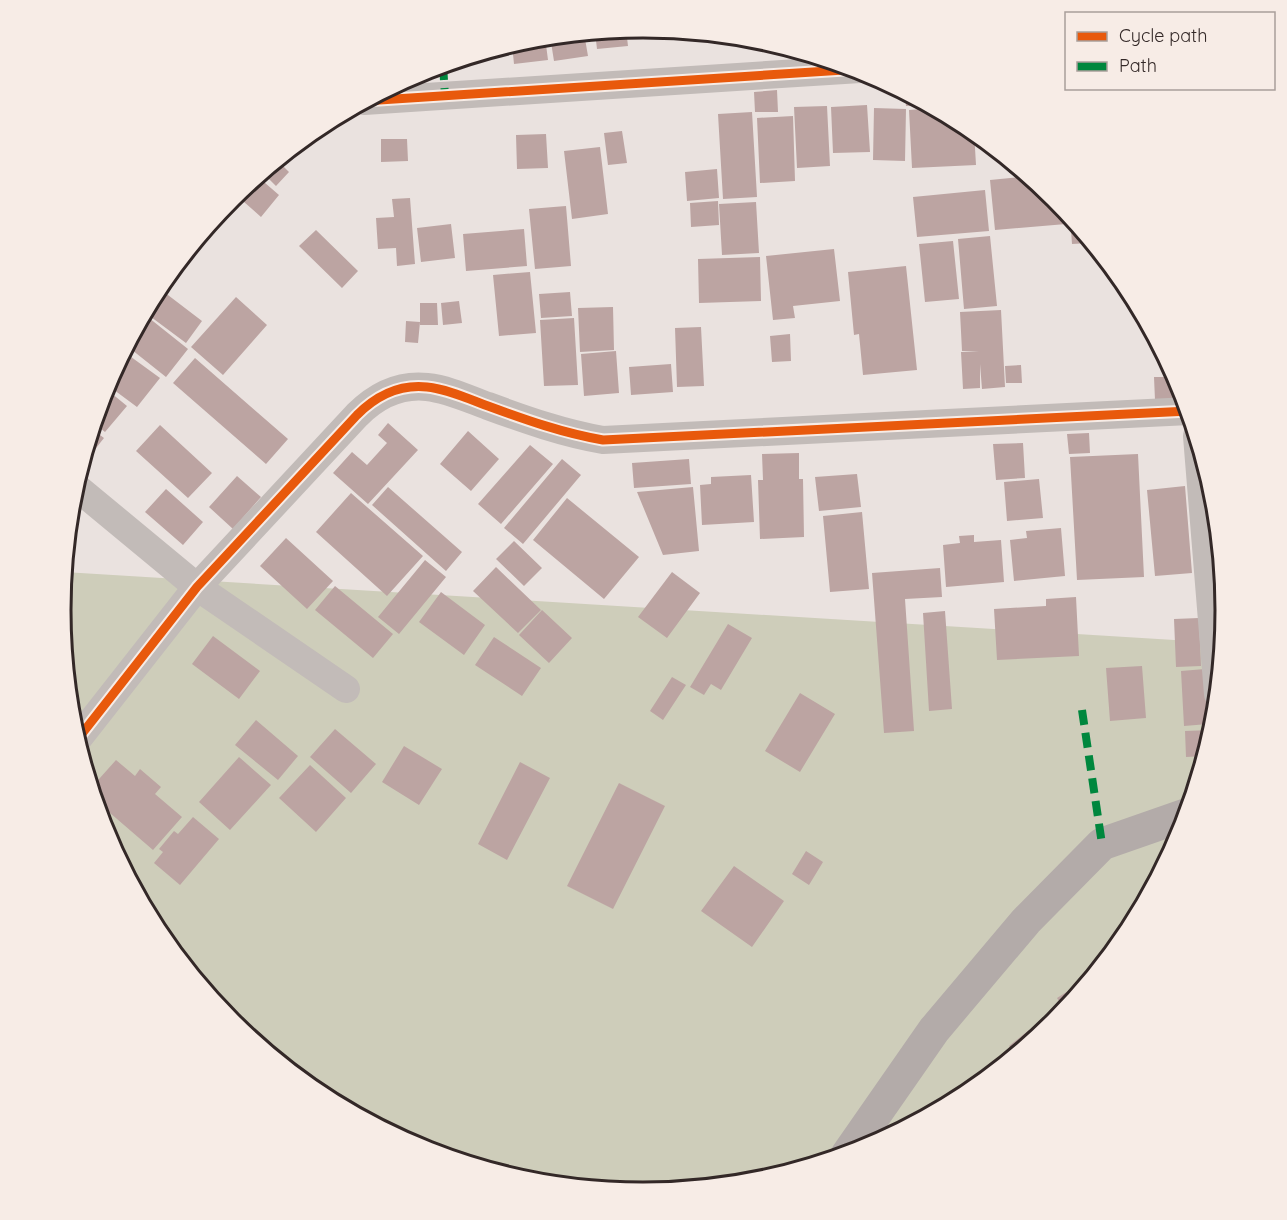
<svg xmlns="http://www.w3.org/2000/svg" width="1287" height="1220" viewBox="0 0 1287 1220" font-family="Quicksand,sans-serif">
<rect width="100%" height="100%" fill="#eae2df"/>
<path fill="#cecdba" d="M64 572 1223 643 1215 724 1182 833 1128 934 1055 1022 967 1095 866 1149 757 1182 643 1193 529 1182 420 1148 319 1095 231 1022 159 934 105 833 72 723 61 610Z"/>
<path fill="#bca4a2" d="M626 29 628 46 597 49 595 32Z
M584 33 588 56 554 61 550 36Z
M545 37 548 60 514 64 512 44Z
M777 90 778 112H755L754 92Z
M905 92 924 102 925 105 906 106Z
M867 105 870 152 833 153 831 107Z
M827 106 830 166 797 168 794 107Z
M874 108 906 109 905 161 873 160Z
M936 108 974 131 976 165 912 168 909 110Z
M752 112 757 197 723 199 718 114Z
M793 116 795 181 760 183 757 118Z
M622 131 627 163 608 165 604 133Z
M546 134 548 168 517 169 516 135Z
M381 139H407L408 161 381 162Z
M600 147 608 214 572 219 564 151Z
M1008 159 1024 172 1009 173Z
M277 160 289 172 276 186 262 172Z
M717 169 719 198 687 201 685 172Z
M257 176 279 195 261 217 235 194Z
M1029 176 1064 208 1066 224 995 230 990 180Z
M985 190 989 231 917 237 913 197Z
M410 198 415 264 397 266 396 248 378 249 376 218 394 217 392 199Z
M718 201 719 225 691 227 690 203Z
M756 202 759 253 722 255 719 204Z
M566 206 571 266 535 269 529 209Z
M451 224 455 258 421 262 417 228Z
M524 229 527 266 466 271 463 234Z
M1082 229 1093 243 1101 253 1091 254 1090 243 1072 244 1071 230Z
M316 230 358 271 342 288 299 246Z
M990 236 997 306 964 309 958 239Z
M953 241 959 299 925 302 919 244Z
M834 249 840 301 793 306 795 318 773 320 766 256Z
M760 257 761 301 699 303 698 259Z
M906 266 917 370 863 375 859 334 854 335 848 272Z
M530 272 536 333 499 336 493 275Z
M164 292 202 321 186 343 147 314Z
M570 292 572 316 541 318 539 294Z
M236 297 267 325 223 375 191 347Z
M459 301 462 323 443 325 441 303Z
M420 303H437L438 325H420Z
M613 307 614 350 580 352 578 308Z
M1001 310 1005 387 982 389 980 364V388L963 389 961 352H979L962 351 960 312Z
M144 314 188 349 166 377 127 346Z
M574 318 578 385 544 386 540 320Z
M406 321 420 322 418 343 405 342Z
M701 327 704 386 677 387 675 328Z
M790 334 791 361 772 362 770 336Z
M616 351 619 393 584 396 581 354Z
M127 354 160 378 137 407 106 384Z
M195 358 288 439 266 464 173 383Z
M671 364 673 392 631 395 629 367Z
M1021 365 1022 383H1006L1005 366Z
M1154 377H1174V400H1155Z
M105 388 127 406 105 432 94 423Z
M388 423 418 450 368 504 333 473 352 452 367 465 387 443 378 435Z
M160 425 212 473 188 498 136 451Z
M92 429 104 438 81 467Z
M468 431 499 459 471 491 440 464Z
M1089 433 1090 453 1069 454 1067 434Z
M1023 443 1025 478 996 480 993 444Z
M530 445 553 464 501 524 478 504Z
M799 453V479H803L804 537 760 539 758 480H763L762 454Z
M1138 454 1144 577 1077 580 1070 457Z
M562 459 581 475 523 544 504 528Z
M689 459 691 484 634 488 632 463Z
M857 474 861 507 819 511 815 477Z
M751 475 754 522 702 525 700 485 711 484V477Z
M237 476 261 497 233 529 209 507Z
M1039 479 1043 518 1007 521 1004 482Z
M1185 486 1192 573 1155 576 1147 490Z
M388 487 462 552 446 571 372 505Z
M693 487 699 551 663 555 637 492Z
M166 489 203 522 183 545 145 512Z
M351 493 423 556 387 596 316 532Z
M567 498 639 557 604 599 533 540Z
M862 512 869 589 830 592 823 516Z
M1061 528 1065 576 1014 581 1010 540 1027 538 1026 531Z
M69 529 77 536 67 547 68 535Z
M974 535V542L1001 540 1004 582 946 587 943 545 960 543 959 536Z
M286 538 333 581 307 609 260 566Z
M514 541 542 568 524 586 496 559Z
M425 560 446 577 399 634 378 617Z
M496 567 541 610 518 633 473 591Z
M940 568 942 597 905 599 914 731 884 733 872 573Z
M672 572 700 593 667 638 638 617Z
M335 586 393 634 373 658 315 610Z
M441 592 485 625 464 655 419 622Z
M1076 597 1079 656 997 660 994 609 1046 606V599Z
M542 610 572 638 549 663 519 635Z
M945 611 952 709 929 711 923 613Z
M1199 618 1201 666 1176 667 1174 619Z
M728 624 752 638 721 690 711 684 704 695 690 687Z
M213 636 260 671 239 699 192 664Z
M494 637 541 668 522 696 475 665Z
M1142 666 1146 718 1110 721 1106 668Z
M1205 669 1208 724 1184 726 1181 671Z
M672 677 686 685 663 720 650 711Z
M800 693 835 714 800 772 765 751Z
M256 720 298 756 278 780 235 745Z
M335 729 376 764 351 793 310 757Z
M1212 730 1206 756 1186 757 1185 731Z
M404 746 442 769 419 805 382 782Z
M239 757 271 785 230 830 199 802Z
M116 760 135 776 140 769 161 787 155 794 182 817 153 850 95 800 91 788Z
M520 762 550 778 507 860 478 844Z
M310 765 346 798 316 832 279 798Z
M619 783 665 806 613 909 567 886Z
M193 817 219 839 180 885 154 863 163 852 159 849 174 831 178 834Z
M806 851 823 862 809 885 792 874Z
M734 866 784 901 752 947 701 911Z
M1087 979 1089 982 1065 1011 1057 998Z
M1029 1030 1036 1039 1016 1055 1009 1046Z"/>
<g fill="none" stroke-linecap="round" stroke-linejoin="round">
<path stroke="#c2bbb8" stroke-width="28" d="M364 101 860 69
M1197 436 1218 694
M75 486 197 587 346 689
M77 740 197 587 357 415C376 396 399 384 427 387 447 389 469 399 488 406 526 420 563 433 603 440L1189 411"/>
<path stroke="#b3aba9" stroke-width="33" d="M847 1155 934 1030 1026 921 1102 844 1188 814"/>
<path stroke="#00873e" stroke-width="8" stroke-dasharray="15 8" stroke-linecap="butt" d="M443 65 445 96
M1082 710 1102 844"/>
<defs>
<path id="cycleway" d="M364 101 860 69
M77 740 197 587 357 415C376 396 399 384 427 387 447 389 469 399 488 406 526 420 563 433 603 440L1189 411"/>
</defs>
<use href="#cycleway" stroke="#f7ece6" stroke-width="13"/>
<use href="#cycleway" stroke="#e8590c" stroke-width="9"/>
</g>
<path d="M0 0H1287V1220H0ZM71 610a572 572 0 1 1 1144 0a572 572 0 1 1-1144 0Z" fill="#f7ece6" fill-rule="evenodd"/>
<path fill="none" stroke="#332827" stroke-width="3" d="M71 610a572 572 0 1 1 1144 0a572 572 0 1 1-1144 0Z"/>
<rect x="1065" y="12" width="210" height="78" fill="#f7ece6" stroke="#a99e9a" stroke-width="1.5"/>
<rect x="1077" y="32" width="30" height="9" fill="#e8590c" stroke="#a99e9a" stroke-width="1.5"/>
<text x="1119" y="42" font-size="18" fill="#332827">Cycle path</text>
<rect x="1077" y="62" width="30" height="9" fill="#00873e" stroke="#a99e9a" stroke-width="1.5"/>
<text x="1119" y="72" font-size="18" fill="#332827">Path</text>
</svg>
